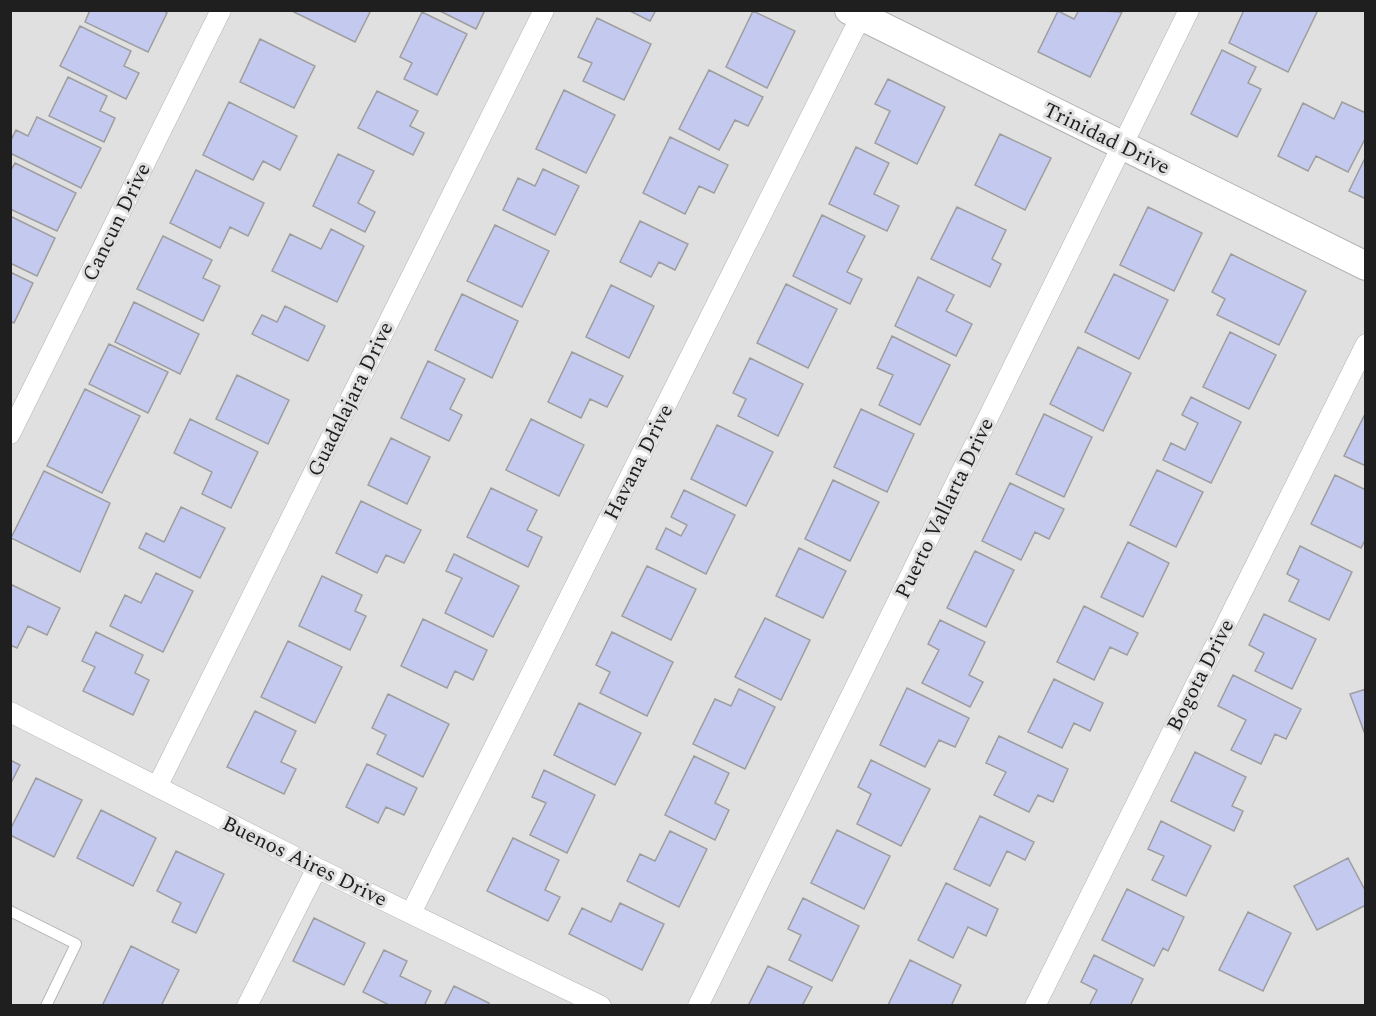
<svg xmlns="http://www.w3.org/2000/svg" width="1376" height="1016" viewBox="0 0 1376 1016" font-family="Spectral,serif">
<rect width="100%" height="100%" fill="#e0e0e1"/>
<path fill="#c3c9ef" stroke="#9e9e9f" stroke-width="1.5" d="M90 10H163L167 13 148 52 85 22Z
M290 10H367L370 12 355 42Z
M438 10H485L476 29Z
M628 10H656L650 21Z
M1079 10 1122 12 1090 77 1038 52 1058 11 1074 19Z
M1244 10H1318L1288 72 1229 43Z
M753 11 795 31 767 88 726 67Z
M422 12 467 34 437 95 404 79 412 63 400 57Z
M597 18 651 44 624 100 583 81 592 63 578 57Z
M80 26 131 51 124 66 139 73 126 99 60 66Z
M260 39 315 66 294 108 240 82Z
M1222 50 1256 67 1248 83 1261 89 1237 137 1191 114Z
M709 70 763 97 748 126 735 120 719 150 679 129Z
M68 77 107 96 100 111 115 118 104 142 49 116Z
M888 79 945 107 917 164 875 143 890 111 875 104Z
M564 90 615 115 586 173 536 149Z
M377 91 418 111 410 126 424 133 413 155 358 128Z
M229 102 297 136 280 170 263 161 253 180 203 155Z
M1342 102 1366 113V137L1348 172 1316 156 1308 171 1278 156 1303 103 1334 119Z
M37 117 101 148 81 188 10 153V142L16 130 28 136Z
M1000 134 1051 158 1025 210 975 185Z
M670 137 728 165 714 193 699 186 685 214 643 193Z
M856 147 889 163 874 194 899 206 887 231 829 204Z
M338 154 374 171 358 203 375 212 365 232 313 206Z
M1366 156V199L1349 191Z
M15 163 76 193 57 231 10 209V172Z
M543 169 579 186 555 235 503 210 518 178 535 186Z
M196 170 264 203 248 236 230 227 220 248 170 223Z
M957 207 1006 230 992 259 1001 264 990 287 931 259Z
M1148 207 1202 233 1174 291 1120 265Z
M822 215 865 236 847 272 862 279 850 304 793 276Z
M10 216 55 238 37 276 10 263Z
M640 221 688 244 675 270 659 262 651 277 620 262Z
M495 225 549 251 522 307 467 281Z
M331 229 364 246 337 302 272 271 290 234 321 249Z
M163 236 212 260 203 278 220 286 203 321 137 289Z
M1231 254 1306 291 1279 345 1217 315 1225 299 1212 292Z
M10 272 33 283 14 323 10 321Z
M1114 274 1168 300 1139 359 1085 332Z
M918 277 954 295 946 311 972 324 956 356 895 326Z
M786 284 837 309 808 368 757 343Z
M611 285 654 306 629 358 586 337Z
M462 294 518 321 492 378 435 350Z
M134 302 199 334 180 374 115 342Z
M285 306 325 326 308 361 252 334 262 315 277 322Z
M1230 332 1276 355 1249 409 1203 387Z
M892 336 950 365 920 425 879 405 893 375 877 368Z
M109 344 168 372 148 413 89 384Z
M1078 347 1131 373 1103 431 1050 404Z
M572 352 623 376 607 407 590 399 581 418 548 402Z
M750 358 803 384 778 436 738 416 746 399 733 393Z
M428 361 465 379 450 409 462 415 449 441 401 418Z
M237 375 289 400 268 444 216 419Z
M85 389 140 416 102 493 47 466Z
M1191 397 1241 422 1211 483 1163 460 1171 443 1185 450 1198 423 1182 415Z
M861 409 914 434 887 492 834 467Z
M1366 412V466L1344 456Z
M1044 414 1092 437 1064 497 1016 474Z
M190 419 258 452 231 508 202 494 212 472 174 453Z
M531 419 584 445 559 496 506 470Z
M717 425 773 452 746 506 691 479Z
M391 438 430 457 407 504 368 485Z
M1157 470 1203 492 1176 547 1130 525Z
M44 471 110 503 80 572 11 538Z
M1335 475 1366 490V538L1361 548 1311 524Z
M833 480 879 502 850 561 805 539Z
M1010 483 1064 509 1049 539 1035 532 1021 560 982 541Z
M491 488 537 510 527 530 542 537 528 567 467 537Z
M684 490 735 515 706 574 656 549 666 528 681 536 687 525 671 517Z
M361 501 421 530 404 563 386 555 377 573 336 553Z
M181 507 225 528 200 578 139 548 146 533 164 542Z
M1128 542 1169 563 1143 617 1101 597Z
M1300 546 1352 572 1329 620 1289 601 1299 580 1287 574Z
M799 548 846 571 823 618 776 596Z
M975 551 1014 570 986 627 947 608Z
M454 554 519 586 493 637 445 613 462 578 446 571Z
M647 566 696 589 671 640 622 616Z
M156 573 193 591 163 652 110 626 125 595 141 603Z
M322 576 362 595 355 611 366 616 350 650 299 626Z
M10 584 60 608 47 635 28 626 17 648 10 645Z
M1084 606 1138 633 1127 655 1110 647 1094 680 1057 662Z
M1264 614 1316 639 1292 689 1255 671 1264 653 1249 645Z
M765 618 810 640 781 700 735 677Z
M423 619 487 650 473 680 455 671 447 688 401 666Z
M940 620 985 642 969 675 983 682 970 707 922 683 939 650 928 644Z
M96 632 143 655 135 673 149 680 133 715 83 691 95 667 82 661Z
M612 632 673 662 647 716 600 693 610 672 596 665Z
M288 641 342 667 315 723 261 697Z
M1233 675 1301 709 1286 739 1275 734 1261 764 1231 750 1246 720 1218 706Z
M1054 679 1103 703 1090 731 1074 723 1062 748 1028 732Z
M907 688 969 718 955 747 939 740 925 767 880 745Z
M739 689 775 707 745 769 693 744 715 699 731 706Z
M1366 689V737L1350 694Z
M388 694 449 724 423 777 377 754 386 735 372 728Z
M579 703 641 733 615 785 554 755Z
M255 711 296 731 281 762 296 769 284 794 227 767Z
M999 736 1068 769 1053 802 1038 795 1029 812 994 795 1006 772 986 763Z
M1195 752 1246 777 1232 806 1243 811 1234 831 1171 801Z
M694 756 729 773 715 803 729 810 715 840 665 815Z
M10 760 20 765 10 785Z
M871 760 930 789 901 846 857 824 871 794 858 787Z
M367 764 417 788 404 815 386 807 378 823 346 807Z
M544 770 595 795 567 853 530 835 546 803 532 797Z
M36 778 82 800 54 857 10 835V830Z
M101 810 156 838 133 886 77 858Z
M980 816 1034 842 1025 860 1007 851 990 886 954 869Z
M1161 821 1211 846 1186 896 1152 880 1164 856 1148 849Z
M837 830 890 856 864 909 811 883Z
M670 831 707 849 679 907 627 881 640 854 655 861Z
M513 838 559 860 545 890 560 897 548 921 487 891Z
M176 851 224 874 196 933 172 922 181 903 157 891Z
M1348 858 1366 892V905L1317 930 1294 886Z
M946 883 998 909 986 936 968 927 953 958 918 940Z
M1127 889 1184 917 1168 951 1163 948 1154 966 1102 940Z
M803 898 859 926 832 981 789 960 801 935 788 929Z
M620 903 664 924 642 970 569 934 582 908 611 922Z
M1248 912 1291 933 1263 991 1219 970Z
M314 918 365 943 344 985 293 961Z
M131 946 179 970 161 1006H102Z
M384 950 407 961 400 976 431 991 424 1006H391L363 992Z
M1094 955 1143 979 1130 1006H1089L1097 990 1081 982Z
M910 960 961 985 951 1006 888 1005Z
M768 966 812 987 802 1006H748Z
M454 986 489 1003 487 1006H444Z"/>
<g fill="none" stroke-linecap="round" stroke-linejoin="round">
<defs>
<path id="lane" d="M10 911 76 944 46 1006"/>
<path id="street" d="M10 434 221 10
M10 712 317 868 601 1006
M157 787 544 10
M411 913 864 10
M247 1006 317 868
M698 1006 1189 10
M1035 1006 1366 344"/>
<path id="secondary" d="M849 10 1366 266"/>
</defs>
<use href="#lane" stroke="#b2b2b3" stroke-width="12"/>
<use href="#street" stroke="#b2b2b3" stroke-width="21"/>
<use href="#secondary" stroke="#b2b2b3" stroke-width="30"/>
<use href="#lane" stroke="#fff" stroke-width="10"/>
<use href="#street" stroke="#fff" stroke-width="20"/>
<use href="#secondary" stroke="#fff" stroke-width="28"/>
</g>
<g text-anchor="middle" stroke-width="6" stroke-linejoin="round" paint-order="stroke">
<g font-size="21" fill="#1f1f1f" stroke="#e0e0e1">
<text transform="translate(1107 138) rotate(26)" y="7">Trinidad Drive</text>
<text transform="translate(116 222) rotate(-64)" y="7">Cancun Drive</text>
<text transform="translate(350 399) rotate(-64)" y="7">Guadalajara Drive</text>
<text transform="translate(638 462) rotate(-63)" y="7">Havana Drive</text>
<text transform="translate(944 508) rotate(-64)" y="7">Puerto Vallarta Drive</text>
<text transform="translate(1200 675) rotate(-63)" y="7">Bogota Drive</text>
<text transform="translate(305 861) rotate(26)" y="7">Buenos Aires Drive</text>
</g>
</g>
<rect width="1376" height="1016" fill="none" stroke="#1f1f1f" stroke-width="24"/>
</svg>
